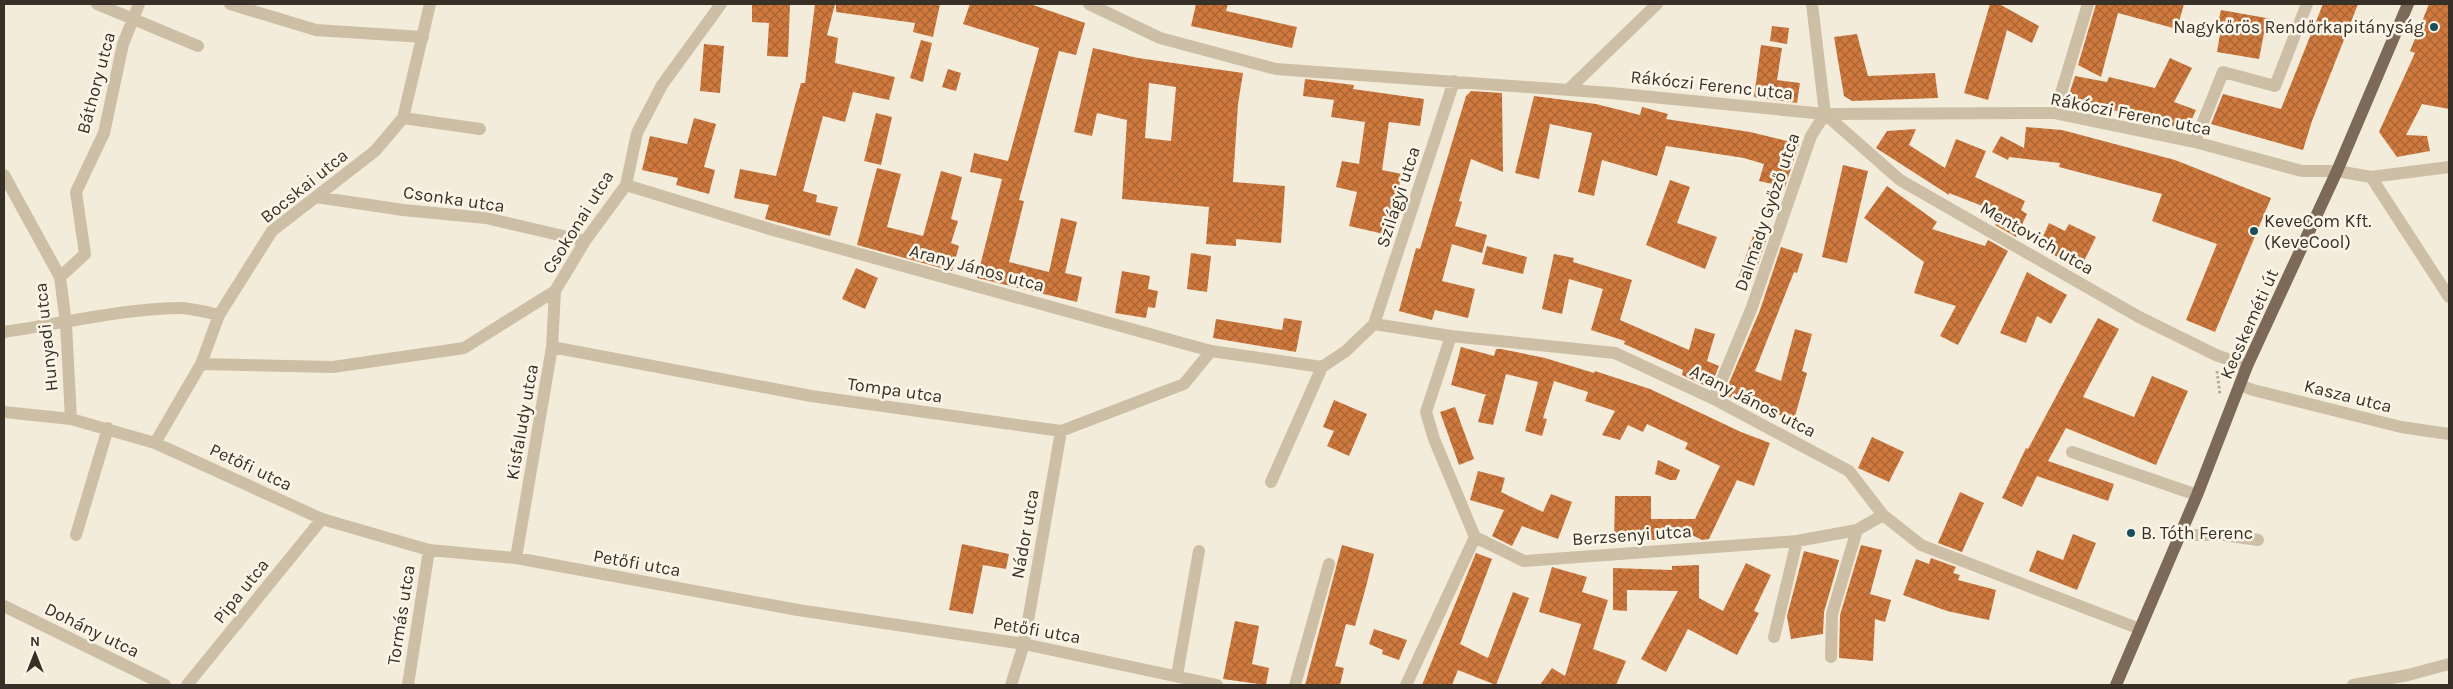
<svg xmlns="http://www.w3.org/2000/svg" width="2453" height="689" viewBox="0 0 2453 689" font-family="Karla,sans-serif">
<defs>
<pattern id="building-cross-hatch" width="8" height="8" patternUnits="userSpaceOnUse" patternTransform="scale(1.25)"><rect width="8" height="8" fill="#cf793e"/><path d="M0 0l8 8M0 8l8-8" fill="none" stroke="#a96434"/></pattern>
</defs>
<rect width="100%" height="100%" fill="#f4ecdb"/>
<path fill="url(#building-cross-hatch)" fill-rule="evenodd" d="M752 4H790L788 57 767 56 769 23 752 22Z
M815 4H835L827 35 838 38 835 63 895 77 889 100 853 92 845 122 823 116 803 191 817 195 816 202 838 207 830 236 765 219 769 205 734 198 740 169 776 176 801 83H805Z
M836 4H940L933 37 913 32 915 23 836 12Z
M970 4H1030L1085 23 1076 55 1059 51 1019 200 1024 201 1009 262 1049 272 1061 218 1077 222 1065 273 1082 277 1077 302 977 278 1002 179 970 172 974 153 1008 161 1039 48 963 24Z
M1196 4H1228L1226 11 1297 27 1292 48 1191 26Z
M1990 4H1999L2039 26 2032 43 2007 30 1988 100 1964 93Z
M2096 4H2184L2177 29 2118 13 2101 77 2078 65Z
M2323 4H2358L2312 121 2303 150 2211 124 2223 94 2281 109Z
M2429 4H2449V109L2422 104 2406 135 2427 136 2430 151 2397 157 2379 132 2415 53 2410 51Z
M2221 10 2272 19 2269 35 2264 33 2259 59 2217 52 2221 28 2217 27Z
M1772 26 1789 28 1787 44 1770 41Z
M1857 34 1868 76 1935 73 1938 98 1852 101 1844 96 1834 37Z
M921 40 932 43 923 82 910 78Z
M704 44 724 46 720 93 700 91Z
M1761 45 1782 48 1777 80 1800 83 1797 103 1754 97Z
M1093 48 1138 58 1243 73 1238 104 1233 182 1285 186 1281 243 1236 239V246L1206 244 1209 207 1122 199 1127 120 1097 113 1092 136 1074 132ZM1149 83 1176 87 1171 141 1145 138Z
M2170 58 2192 68 2174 102 2196 110 2187 130 2068 98 2075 76 2107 82 2109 77 2155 88Z
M948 69 961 73 956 91 942 87Z
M1305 79 1354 85 1353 89 1424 99 1420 126 1389 122 1382 170 1402 174 1388 235 1349 226 1357 192 1336 187 1342 161 1359 164 1365 122 1331 117 1334 100 1303 96Z
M1471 91 1502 93 1503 172 1471 159 1459 201 1462 202 1455 226 1487 235 1482 253 1452 244 1442 281 1475 289 1468 318 1435 310 1432 320 1399 311 1416 248 1420 249 1466 96Z
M1534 96 1596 104 1640 115 1642 107 1668 114 1666 119 1750 132 1799 144 1785 187 1759 181 1764 164 1744 158 1666 146 1657 176 1602 160 1594 196 1578 192 1592 133 1550 124 1539 179 1515 173Z
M876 113 892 117 881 165 864 161Z
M694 118 716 124 704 167 715 170 709 194 676 185 678 178 642 170 650 136 687 144Z
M2026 127 2062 130 2175 160 2271 198 2215 332 2186 320 2217 244 2152 221 2162 194 2059 167 2060 163 2009 157 2008 160 1992 152 2001 136 2024 148Z
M1916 129 1909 145 1945 168 1956 139 1986 151 1975 177 2025 201 2021 210 2027 214 2016 237 1995 225 1997 222 1982 214 1985 207 1949 193V195L1876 148 1887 131Z
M1843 165 1868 171 1847 263 1822 257Z
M877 168 901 174 887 227 923 236 941 171 962 177 951 219 958 221 951 243 959 246 952 271 857 245Z
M1670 180 1690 187 1677 223 1717 237 1705 269 1646 245Z
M1887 186 1937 222 1932 229 1985 246 1988 240 2008 251 1958 345 1940 336 1956 306 1914 293 1924 262 1864 218Z
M2049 223 2065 231 2069 224 2096 237 2081 267 2038 248Z
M1753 236 1766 241 1752 281 1739 276Z
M1487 246 1527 257 1523 274 1482 264Z
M1781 247 1803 254 1797 273 1794 272 1755 371 1781 381 1795 329 1812 334 1802 371 1807 373 1794 420 1724 395 1760 310Z
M1191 253 1211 256 1207 292 1187 289Z
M1554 254 1574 258 1573 262 1632 280 1620 320 1689 350 1695 328 1715 334 1707 361 1719 366 1710 388 1682 375 1683 370 1624 344 1625 341 1591 330 1603 289 1569 279 1562 314 1542 309Z
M856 268 878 278 865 309 842 299Z
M1122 271 1150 276 1148 289 1158 291 1155 308 1148 307 1146 318 1115 313Z
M2027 272 2067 295 2051 324 2037 316 2026 343 2000 333Z
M1284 318 1302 321 1296 352 1213 338 1216 319 1282 330Z
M2098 318 2119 329 2083 397 2134 417 2152 376 2188 391 2156 465 2066 428 2048 461 2114 484 2108 501 2037 476 2022 507 2002 498 2026 448 2028 449Z
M1461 347 1494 356 1496 349H1501L1545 358 1594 373 1595 371 1650 389 1741 432 1770 443 1754 486 1737 480 1709 539 1702 540 1678 528V540H1614L1615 496H1651V519H1695L1720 466 1685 449 1688 443 1647 424 1643 432 1628 425 1620 440 1602 435 1615 411 1585 401 1588 392 1554 381 1543 418 1547 419 1542 436 1525 431 1538 382 1506 374 1493 425 1478 422 1485 396 1487 395 1451 385Z
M1334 400 1367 414 1349 456 1327 446 1334 431 1323 427Z
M1455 407 1474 459 1459 465 1440 412Z
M1872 437 1904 452 1889 482 1858 468Z
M1658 460 1680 470 1676 480H1670L1655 474Z
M1478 471 1505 478 1501 492 1543 512 1551 494 1572 502 1558 539 1522 526 1512 546 1492 536 1504 510 1470 500Z
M1960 492 1984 503 1962 552 1938 543Z
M2073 534 2096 543 2077 590 2029 571 2037 550 2063 560Z
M962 544 1009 554 1006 569 983 565 973 614 949 610Z
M1342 545 1374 554 1367 583 1355 626 1346 624 1335 666 1344 668 1340 685H1305Z
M1861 545 1882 550 1870 594 1891 600 1885 622 1875 619 1873 661 1839 658 1840 615Z
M1804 551 1839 560 1824 612 1823 634 1791 639 1787 616Z
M1476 553 1492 559 1460 644 1488 658 1513 592 1529 598 1496 685 1458 670 1452 685H1422Z
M1931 558 1956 567 1953 573 1960 575 1958 580 1996 590 1989 620 1947 611 1903 595 1916 559 1929 564Z
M1746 563 1771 575 1754 611 1759 613 1737 655 1688 629 1666 672 1641 659 1678 591 1627 590V611L1613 610V568L1672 570V566L1699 565V598L1723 611Z
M1552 567 1587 577 1582 592 1608 600 1593 649 1626 661 1616 685H1540L1552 668 1565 676 1581 624 1539 612Z
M1235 621 1259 626 1252 664 1269 668 1266 685 1223 679Z
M1374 629 1407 640 1399 660 1382 654 1383 650 1369 644Z"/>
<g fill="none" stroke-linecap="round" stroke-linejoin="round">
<path stroke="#b9a890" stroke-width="3" stroke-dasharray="2.5 2.5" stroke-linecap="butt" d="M2217 371 2220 395"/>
<path stroke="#cdbea6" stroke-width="12" d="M97 4 198 46
M230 4 316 30 423 37
M1089 4 1160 38 1276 69 1611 93 1825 114 2055 113 2195 142 2302 171H2337L2371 177 2449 167
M1568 90 1657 4
M2055 113 2088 4
M1825 114 1900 180 2139 317 2216 355 2247 366
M403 118 480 129
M2195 142 2223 72 2275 86 2307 4
M4 175 60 277 66 324 71 419
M2371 177 2449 297
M626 185 773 230 1211 351 1322 367 1346 351 1374 324 1451 336 1615 353 1714 399 1849 471 1883 515 1921 545 2140 629
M316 197 403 210 486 218 585 241
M60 277 85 254 76 192 104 133 123 44 139 4
M1374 324 1454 81
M4 332C61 324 120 309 178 308 191 308 206 312 219 315
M1451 336 1426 412 1434 439 1475 537 1524 561 1797 541 1857 530 1883 515
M552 347 811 396 1061 431 1184 384 1211 351
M201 364 333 367 464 348 555 291 585 241 626 185 637 133 662 85 721 4
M2240 385 2253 390 2401 427 2449 434
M1714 399 1752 307 1811 136 1825 114 1812 4
M4 412 71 419 155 443 322 519 429 550 516 558 798 610 1024 644 1217 685
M155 443 201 364 219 315 272 231 375 151 403 118 430 4
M2072 452 2197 495
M1271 482 1322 367
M76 535 108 428
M2179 535H2224L2258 540
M516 558 552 347 555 291
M4 606 165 685
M1774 637 1797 541
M1831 657 1832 614 1857 530
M1177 675 1199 551
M187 685 322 519
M408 685 429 550
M1011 685 1024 644 1061 431
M1295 685 1329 564
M1406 685 1475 537
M2353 685 2408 675 2449 664"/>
<path stroke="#7c6957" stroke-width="12" d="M2116 685 2197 495 2247 366 2337 171 2408 4"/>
</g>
<g fill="#194e5d" stroke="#fbf5e8" stroke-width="2">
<circle cx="2434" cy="27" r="5"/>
<circle cx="2254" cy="231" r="5"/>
<circle cx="2131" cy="533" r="5"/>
</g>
<g text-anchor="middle" stroke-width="5" stroke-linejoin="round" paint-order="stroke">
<g font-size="18" fill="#383027" stroke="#fbf5e8" text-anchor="start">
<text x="2424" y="33" text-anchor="end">Nagykőrös Rendőrkapitányság</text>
<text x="2264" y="227">KeveCom Kft.<tspan x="2264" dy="21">(KeveCool)</tspan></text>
<text x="2141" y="539">B. Tóth Ferenc</text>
</g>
<g font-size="18" fill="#383027" stroke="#fbf5e8">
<text transform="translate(96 83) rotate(-75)" y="6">Báthory utca</text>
<text transform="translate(1712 85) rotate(6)" y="6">Rákóczi Ferenc utca</text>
<text transform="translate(2131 114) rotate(11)" y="6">Rákóczi Ferenc utca</text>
<text transform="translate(304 186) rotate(-39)" y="6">Bocskai utca</text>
<text transform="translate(1398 197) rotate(-72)" y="6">Szilágyi utca</text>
<text transform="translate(454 199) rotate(8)" y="6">Csonka utca</text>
<text transform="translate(1767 212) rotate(-71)" y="6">Dalmady Győző utca</text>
<text transform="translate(578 222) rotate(-58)" y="6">Csokonai utca</text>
<text transform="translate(2037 238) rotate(30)" y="6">Mentovich utca</text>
<text transform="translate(977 268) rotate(15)" y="6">Arany János utca</text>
<text transform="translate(2249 324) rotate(-66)" y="6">Kecskeméti út</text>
<text transform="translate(46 337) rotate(-96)" y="6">Hunyadi utca</text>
<text transform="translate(895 390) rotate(8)" y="6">Tompa utca</text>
<text transform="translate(2348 396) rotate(14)" y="6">Kasza utca</text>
<text transform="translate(1753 401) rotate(27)" y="6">Arany János utca</text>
<text transform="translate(522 422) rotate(-80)" y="6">Kisfaludy utca</text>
<text transform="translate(251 467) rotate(25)" y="6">Petőfi utca</text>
<text transform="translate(1025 534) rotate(-80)" y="6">Nádor utca</text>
<text transform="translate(1632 535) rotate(-4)" y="6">Berzsenyi utca</text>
<text transform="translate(637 563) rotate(10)" y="6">Petőfi utca</text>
<text transform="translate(241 591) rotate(-51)" y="6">Pipa utca</text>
<text transform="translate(401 615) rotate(-81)" y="6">Tormás utca</text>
<text transform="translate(92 630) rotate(26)" y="6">Dohány utca</text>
<text transform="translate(1037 630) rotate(10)" y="6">Petőfi utca</text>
</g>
</g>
<rect width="2453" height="689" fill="none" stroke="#383027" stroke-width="10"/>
<g transform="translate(35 654)" stroke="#fbf5e8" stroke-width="4" paint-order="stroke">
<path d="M0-4L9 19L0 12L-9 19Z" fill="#383027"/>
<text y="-8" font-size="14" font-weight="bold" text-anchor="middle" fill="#383027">N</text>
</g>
</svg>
